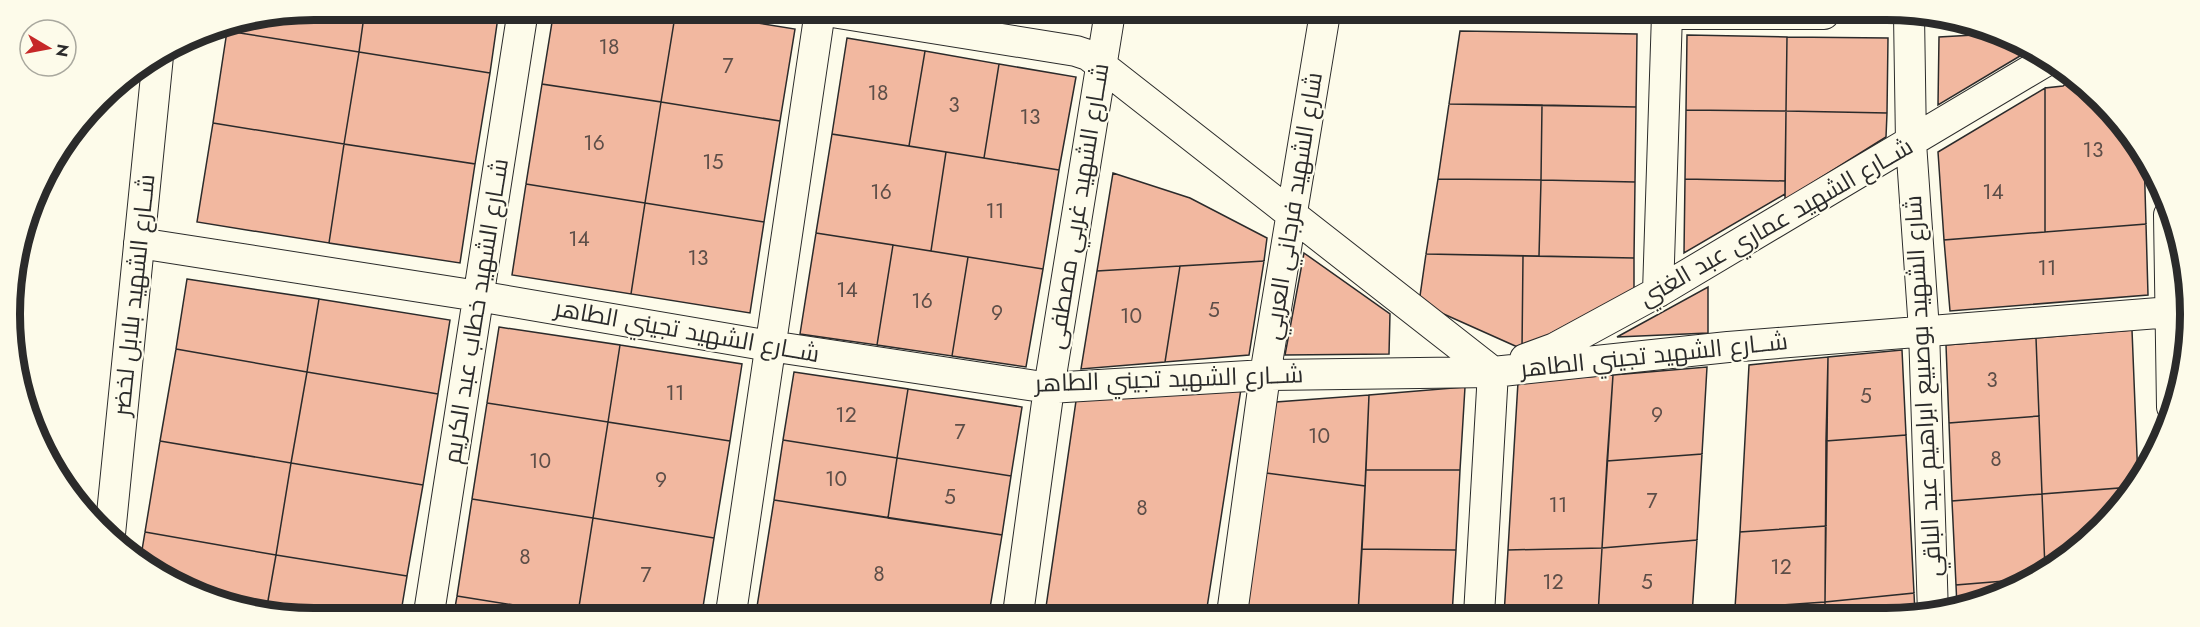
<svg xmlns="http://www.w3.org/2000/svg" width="2200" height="627" viewBox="0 0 2200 627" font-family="Jost,Cairo,sans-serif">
<rect width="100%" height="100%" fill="#fdfbea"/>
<path fill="#f2b8a0" stroke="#2b2b2b" stroke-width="1.5" d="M314 9H365L359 52 227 31 228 26Z
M365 9 499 10 490 73 359 52Z
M554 10H676L661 102 542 84Z
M676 10 795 29 780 121 661 102Z
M227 31 359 52 344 144 213 123Z
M1460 31 1637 34 1636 107 1449 104Z
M1992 34 2030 50 1938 105 1939 37Z
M1687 35 1787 37 1786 111 1686 110Z
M1787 37 1888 38 1887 113 1786 111Z
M847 38 925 51 909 146 832 134Z
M925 51 999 64 984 158 909 146Z
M359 52 490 73 475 164 344 144Z
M999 64 1076 77 1059 170 984 158Z
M2073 78 2139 144 2144 155 2146 224 2045 232V88L2063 86Z
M542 84 661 102 645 203 526 184Z
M2045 88V232L1944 240 1938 152Z
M661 102 780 121 764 222 645 203Z
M1449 104 1542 105 1541 180 1438 179Z
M1542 105 1636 107 1635 182 1541 180Z
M1686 110 1786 111 1785 181 1685 179Z
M1786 111 1887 113 1886 137 1785 200Z
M213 123 344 144 329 243 197 222Z
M832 134 946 152 931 251 816 233Z
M344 144 475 164 460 263 329 243Z
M946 152 1059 170 1043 269 931 251Z
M1113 173 1190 198 1267 238 1264 261 1097 271Z
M1438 179 1541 180 1539 256 1426 254Z
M1685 179 1785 181V194L1684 253Z
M1541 180 1635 182 1634 258 1539 256Z
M526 184 645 203 631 294 512 275Z
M645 203 764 222 750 313 631 294Z
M2146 224 2148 295 1950 311 1944 240Z
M816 233 893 245 877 345 800 334Z
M893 245 968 257 952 356 877 345Z
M1304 253 1390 314 1389 354 1285 355Z
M1426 254 1523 256 1522 349 1419 303Z
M1523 256 1634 258V289L1522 349Z
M968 257 1043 269 1026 367 952 356Z
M1264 261 1249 355 1165 362 1180 266Z
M1180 266 1165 362 1081 369 1097 271Z
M187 279 319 299 307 372 176 349Z
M1708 287V333L1617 337Z
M319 299 450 320 438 394 307 372Z
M499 327 620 345 608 422 487 403Z
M2132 330 2138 480 2133 487 2042 494 2036 338Z
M2036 338 2039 416 1949 423 1946 345Z
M620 345 742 364 730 441 608 422Z
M176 349 307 372 291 463 160 441Z
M1902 350 1906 435 1826 441 1828 357Z
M1828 357 1826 526 1740 532 1749 365Z
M1707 367 1702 454 1607 461 1613 375Z
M307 372 438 394 423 485 291 463Z
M794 372 908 389 897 458 783 440Z
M1613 375 1602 548 1508 550 1518 382Z
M1465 387 1460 470H1366L1369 395Z
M908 389 1022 407 1011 476 897 458Z
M1241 389 1206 614H1045L1076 401Z
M1369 395 1365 486 1266 473 1276 402Z
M487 403 608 422 593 518 472 499Z
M2039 416 2042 494 1952 501 1949 423Z
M608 422 730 441 714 538 593 518Z
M1906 435 1914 593 1825 602 1826 441Z
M783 440 897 458 888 518 774 500Z
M160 441 291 463 276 555 145 532Z
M1702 454 1697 540 1602 548 1607 461Z
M897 458 1011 476 1002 535 888 518Z
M291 463 423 485 407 576 276 555Z
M1366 470H1460L1456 550 1362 549Z
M1266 473 1365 486 1358 614H1246Z
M2133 487 2088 542 2045 569 2042 494Z
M2042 494 2045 569 2029 579 1956 585 1952 501Z
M472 499 593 518 578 613H564L457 596Z
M774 500 1002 535 989 614 756 613Z
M593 518 714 538 702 613H578Z
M1826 526 1825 602 1735 608 1740 532Z
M145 532 276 555 266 612H254L145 567 140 562Z
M1697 540 1692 615H1598L1602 548Z
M1602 548 1598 615H1504L1508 550Z
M1362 549 1456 550 1452 615 1358 614Z
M276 555 407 576 401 612H266Z
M2029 579 2003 595 1957 607 1956 585Z
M1914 593 1915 615H1825V602Z
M457 596 564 613H454Z
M1825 602V615H1735V608Z"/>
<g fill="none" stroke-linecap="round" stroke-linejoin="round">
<defs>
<path id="minor" d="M826 11 1076 51 1088 55 1493 372
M1667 14H1824
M1909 15 1911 143 1924 330 1933 614
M2169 215 2172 407
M139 243 478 296 770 346 1049 388 1265 375 1493 372 1728 347 2171 312
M1658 292 1667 14
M1525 359 1555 348 1658 292 2051 58
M110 534 158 56
M429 613 523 10
M731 613 820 11
M1018 614 1049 388 1110 12
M1232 614 1265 375 1325 13
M1479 615 1493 372"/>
</defs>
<use href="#minor" stroke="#2b2b2b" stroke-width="32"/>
<use href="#minor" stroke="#fdfbea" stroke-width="30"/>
</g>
<g text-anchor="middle" stroke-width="4.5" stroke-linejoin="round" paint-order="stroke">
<g font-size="21" fill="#5d4e48">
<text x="609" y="54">18</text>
<text x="728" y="73">7</text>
<text x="878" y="100">18</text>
<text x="954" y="112">3</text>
<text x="1030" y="124">13</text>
<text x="594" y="150">16</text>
<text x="2093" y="157">13</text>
<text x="713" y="169">15</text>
<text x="881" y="199">16</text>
<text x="1993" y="199">14</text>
<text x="995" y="218">11</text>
<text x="579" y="246">14</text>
<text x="698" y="265">13</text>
<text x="2047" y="275">11</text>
<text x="847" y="297">14</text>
<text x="922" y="308">16</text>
<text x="1214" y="317">5</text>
<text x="997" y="320">9</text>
<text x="1131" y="323">10</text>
<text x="1992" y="387">3</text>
<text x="675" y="400">11</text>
<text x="1866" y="403">5</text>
<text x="846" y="422">12</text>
<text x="1657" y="422">9</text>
<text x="960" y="439">7</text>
<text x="1319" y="443">10</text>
<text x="1996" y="466">8</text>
<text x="540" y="468">10</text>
<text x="836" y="486">10</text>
<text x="661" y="487">9</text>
<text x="950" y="504">5</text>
<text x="1652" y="508">7</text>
<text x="1558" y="512">11</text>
<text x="1142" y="515">8</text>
<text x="525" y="564">8</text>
<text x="1781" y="574">12</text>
<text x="879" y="581">8</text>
<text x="646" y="582">7</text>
<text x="1553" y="589">12</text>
<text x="1647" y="589">5</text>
</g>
<g font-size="24" fill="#2b2b2b" stroke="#fdfbea">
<text transform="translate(1078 206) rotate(-81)" y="8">شــارع الشهيد غربي مصطفى</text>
<text transform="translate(1293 206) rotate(-81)" y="8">شارع الشهيد فرجاني العربي</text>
<text transform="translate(1776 222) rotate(-30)" y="8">شــارع الشهيد عماري عبد الغني</text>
<text transform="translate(134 295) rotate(-84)" y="8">شــارع الشهيد بلابل لخضر</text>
<text transform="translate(476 311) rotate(-81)" y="8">شــارع الشهيد خطاب عبد الكريم</text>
<text transform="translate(687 331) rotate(10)" y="8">شــارع الشهيد تجيني الطاهر</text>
<text transform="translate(1654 355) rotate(-6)" y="8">شــارع الشهيد تجيني الطاهر</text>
<text transform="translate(1169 379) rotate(-2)" y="8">شــارع الشهيد تجيني الطاهر</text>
<text transform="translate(1923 386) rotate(-93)" y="8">شارع الشهيد بوصبيع ابراهيم عبد الباقي</text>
</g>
</g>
<path d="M0 0H2200V627H0ZM314 20H1886A294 294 0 0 1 2180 314V314A294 294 0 0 1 1886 608H314A294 294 0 0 1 20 314V314A294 294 0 0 1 314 20Z" fill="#fdfbea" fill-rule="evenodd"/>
<path fill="none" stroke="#2b2b2b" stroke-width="8" d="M314 20H1886A294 294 0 0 1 2180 314V314A294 294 0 0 1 1886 608H314A294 294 0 0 1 20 314V314A294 294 0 0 1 314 20Z"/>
<g transform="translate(48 48) rotate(100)"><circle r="28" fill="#fdfbea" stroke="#a9a89e" stroke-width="1.5"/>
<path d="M0-4.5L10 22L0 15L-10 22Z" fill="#c62828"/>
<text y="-9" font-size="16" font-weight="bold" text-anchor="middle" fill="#2b2b2b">N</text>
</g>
</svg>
